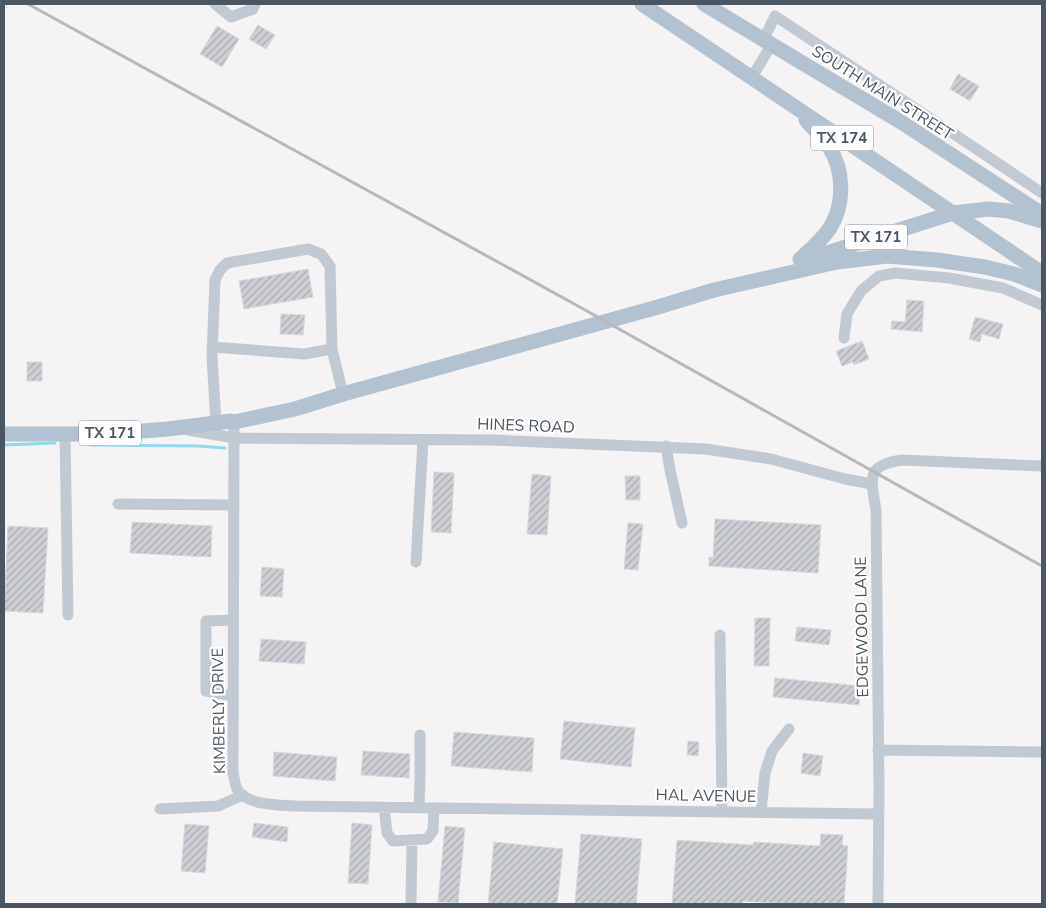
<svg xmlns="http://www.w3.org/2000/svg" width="1046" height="908" viewBox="0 0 1046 908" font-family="'Nunito Sans',sans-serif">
<defs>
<pattern id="building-hatch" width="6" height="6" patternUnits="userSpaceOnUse" patternTransform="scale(1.25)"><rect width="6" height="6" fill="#cdcfd5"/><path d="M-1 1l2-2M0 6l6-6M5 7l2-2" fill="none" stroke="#a8abb0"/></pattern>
</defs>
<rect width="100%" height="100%" fill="#f5f3f3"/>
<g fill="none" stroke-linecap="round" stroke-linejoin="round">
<path stroke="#90daee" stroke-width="3" d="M81 443 92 445 197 446 225 448
M4 445 55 443"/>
</g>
<path fill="url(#building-hatch)" stroke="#d7d9de" d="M258 25 275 35 266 49 249 39Z
M217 26 239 39 222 67 200 54Z
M958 74 979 86 970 101 950 89Z
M308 269 313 297 244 309 239 281Z
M907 300 924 301 922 332 891 329 892 321 905 322Z
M281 314 305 315 303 335 280 334Z
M975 317 1003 324 999 339 982 334 980 342 969 339Z
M862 341 869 359 854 365 853 362 842 366 836 351Z
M27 362H42V381H27Z
M434 472 454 473 451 533 431 532Z
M532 474 551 476 547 535 527 534Z
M625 476H640V500H626Z
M715 519 821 525 818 573 709 566V557L713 558Z
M132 522 212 526 211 557 130 553Z
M628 523 643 524 638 570 624 569Z
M8 526 48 528 43 613 4 611Z
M262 567 284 569 282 597 260 596Z
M755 618H770L769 666H754Z
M797 627 831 630 829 645 795 641Z
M261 639 306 642 304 664 259 661Z
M775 678 861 686 859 705 773 697Z
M564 721 635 728 631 767 560 759Z
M454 732 534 738 532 772 451 766Z
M688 741 699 742 698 756 687 755Z
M363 751 410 754 409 778 361 775Z
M274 752 337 757 335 781 273 776Z
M803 753 823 756 820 776 801 773Z
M254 823 288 827 287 842 252 837Z
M352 823 372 825 368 884 348 883Z
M185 824 209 826 205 873 181 871Z
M445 826 465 828 458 903 438 902Z
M581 834 642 839 636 904H575Z
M821 834 843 835 842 845 848 846 844 904H787L743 901 742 904H672L677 840 753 845 754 842 820 846Z
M494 842 563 849 557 904H488Z"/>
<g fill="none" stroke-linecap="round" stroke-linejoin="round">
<path stroke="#c1cad2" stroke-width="11" d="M215 4 231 17 253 9 255 4
M764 39 775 16 930 118 1042 193
M752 77 772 44
M844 338 847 314 861 291 879 276 895 273 949 278 1003 288 1042 305
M212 347 304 354 332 349 343 394
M234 422 233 773C234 778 235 784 237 789 247 806 280 805 297 806L878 814
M188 430 234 438 493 440 706 449 771 459 845 479 872 484
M216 431V423L212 357 215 280 220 270 227 263 308 249 321 254 330 266 332 349
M65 434 68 615
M666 446 670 470 682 523
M118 504 234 505
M416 562 423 440
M720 635 722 812
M233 696 206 691V621L233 620
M878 750 1042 752
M384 807 387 833 393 841 427 839 433 831 434 808
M419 808 420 779V735
M160 809 218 806 243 795
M761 812 765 773 772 751 789 729
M411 904 412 840
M878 904 879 789 876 510C871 479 865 465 902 460L1042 466"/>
<path stroke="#b3c2d1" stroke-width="15" d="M642 4 1042 273
M704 4 901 122 1042 214
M800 259C810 250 822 240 830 228 845 204 844 170 829 147 823 137 813 129 806 120
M808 259 953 213 989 209 1009 211 1042 221
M4 434H104L168 429 231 421 234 422 295 409 343 394 658 307 714 290 837 262 887 256 937 260 985 267 1014 274 1042 285"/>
<path stroke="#b5b8bd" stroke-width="3" d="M28 4 578 306 1042 566"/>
</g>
<g text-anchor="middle" stroke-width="4.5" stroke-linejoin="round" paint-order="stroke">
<g fill="#fff" stroke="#808990" stroke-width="1">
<rect x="811" y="125.5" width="62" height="25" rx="4"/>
<rect x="845" y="224.5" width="62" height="25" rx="4"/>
<rect x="79" y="420.5" width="62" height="25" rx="4"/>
</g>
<g font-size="15" font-weight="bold" fill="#4a5661">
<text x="842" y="143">TX 174</text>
<text x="876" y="242">TX 171</text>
<text x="110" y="438">TX 171</text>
</g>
<g font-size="16" fill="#4a5661" stroke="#fff">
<text transform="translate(883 92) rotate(32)" y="6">SOUTH MAIN STREET</text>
<text transform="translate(526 425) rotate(2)" y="6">HINES ROAD</text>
<text transform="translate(861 627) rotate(-91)" y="6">EDGEWOOD LANE</text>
<text transform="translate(218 711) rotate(-91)" y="6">KIMBERLY DRIVE</text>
<text transform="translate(706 795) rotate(1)" y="6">HAL AVENUE</text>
</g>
</g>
<rect width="1046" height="908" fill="none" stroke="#4a5661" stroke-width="10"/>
</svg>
